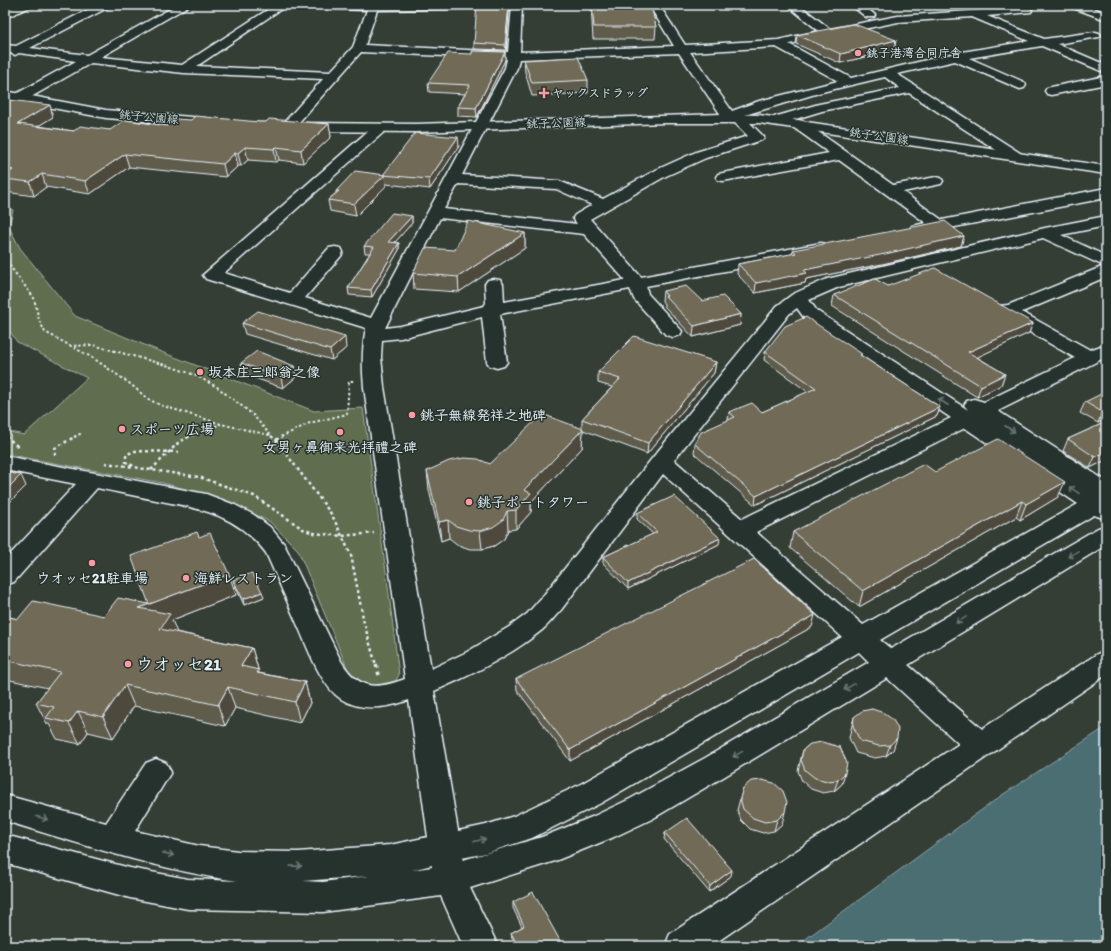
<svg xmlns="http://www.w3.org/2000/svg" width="1111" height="951" viewBox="0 0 1111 951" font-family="Itim,'Klee One',sans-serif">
<rect width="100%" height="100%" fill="#353e35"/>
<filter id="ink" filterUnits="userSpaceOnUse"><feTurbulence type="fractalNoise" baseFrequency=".025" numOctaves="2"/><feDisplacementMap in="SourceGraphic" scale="8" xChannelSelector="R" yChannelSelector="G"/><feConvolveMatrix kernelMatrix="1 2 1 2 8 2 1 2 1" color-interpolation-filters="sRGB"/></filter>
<g filter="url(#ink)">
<path fill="#606e50" stroke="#a4b0a4" d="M5 206 13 210 9 227 20 248 75 316 159 351 314 411 363 408 388 586 399 675 395 682C376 688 361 686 348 670L298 550 270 522 225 500 163 483 5 454V431L24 435 87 378 17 342 5 324Z"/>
<path fill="#4c6e73" stroke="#8aa2a8" d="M1106 727V946H796L1002 795Z"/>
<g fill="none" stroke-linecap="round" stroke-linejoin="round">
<defs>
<path id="minor" d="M17 5H31L30 7 5 18V11Z
M97 5H110L109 7 30 48 87 55 177 5H190L101 57 182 65 275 5H287L197 66 330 72 353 47 367 10 308 8 303 5H511L506 8 377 10 365 45 508 52 512 5H522L520 52 674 46 649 5H659L685 45 778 40 819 31 787 5H799L830 29 898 16 1027 7 1032 10 1031 12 987 16 1044 39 1095 32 1099 33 1101 35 1099 37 1057 44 1106 65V73L1042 46 969 58 1024 82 1026 85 1024 88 1020 89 955 61 897 74 1020 153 1022 156 1020 159 1015 160 1010 159 909 93 822 111 779 124 774 123 772 120 774 117 819 104 900 88 885 77 822 92 745 115 743 116 764 137 762 140 706 158 666 176 590 219 641 277 821 243 827 244 829 248 827 252 821 253 646 286 648 294 682 331 680 335 673 337 666 335 634 299 630 289 500 314 507 362 504 366 497 368 490 366 487 362 482 317 401 338 382 340 381 357 384 387 431 669 467 652 509 627 527 614 543 596 654 456 777 306 793 294 827 279 1045 228 1106 216V226L1061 235 1106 256V277L1022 312 1090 350 1106 344V357L998 411 1106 481V519L1094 515 880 640 891 649 1098 528 1106 526V545L908 665 982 729 1097 654 1106 651V675L711 946H665L670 934 959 744 887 678 725 776 652 819 614 837 555 861 470 888 498 946H463L441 896 323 912 188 909 130 898 5 863V835L130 868 188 879 237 881C158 870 82 844 5 821V795L106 823 146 763 156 759 166 763 171 772 135 831 199 846 238 851 298 852 390 845 428 837 409 700C387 708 362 712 341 699 320 685 308 648 298 626 287 602 277 577 266 553 238 516 204 509 161 501 140 497 118 492 97 488L14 582 5 585V560L76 484 5 470V456L206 494 235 505 254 515 270 527 284 544 341 661C359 690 375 690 405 679L364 387C362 367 362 347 366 328L206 279 203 275 375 125H385L387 128 385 131 224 273 290 293 329 248 335 247 341 248 343 252 341 256 305 298 371 318 505 68 507 59 361 52 292 130H282L280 127 323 79 184 73 91 63 24 101H14L13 98 14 95 76 61 19 53 15 55 5 51V45L16 46ZM972 17 1029 41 956 53 851 78 789 44 898 22ZM776 47 838 81 759 101 732 111 690 52ZM679 53 725 121H733L748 136 696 152 656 170 603 199 559 181 462 175 517 68 519 59ZM458 184 556 189 592 205 575 215 573 218 577 224 444 209ZM440 218 584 234 625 280 504 302 503 284 500 280 494 279 488 280 485 284 486 303 484 306 401 326 385 328ZM1043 238 1104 266 1008 305 999 306 996 310 1002 316 1075 358 984 402 974 399 967 401 964 405 968 410 817 311 809 300 839 287ZM797 308 805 319 951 418 742 519 674 460 789 314ZM965 428 1078 504 863 625 756 532ZM663 474 842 637 579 785 514 816 486 825 458 831 434 691C472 675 510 656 542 630 549 624 555 616 561 610ZM859 652 869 662 705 758 630 799 592 817 542 837 463 860 462 858 486 853 532 838 601 803ZM432 865V867L412 870ZM369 876 323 882 303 881Z
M851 5H863L875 15 874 17H866Z
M1070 5H1085L1106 13V20L1071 7Z
M1106 76V84L1051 95 1047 94 1045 91 1047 88 1051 87Z
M798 120 803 121 893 185 936 177 941 178 943 181 941 184 903 192 942 220 1106 188V198L918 234 912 232 910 229 912 226 926 223 839 160 723 181 718 180 716 177 718 174 723 173 829 153 793 127 791 124 793 121Z"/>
<path id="major" d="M5 91 106 110 204 118 209 119 211 122 209 125 204 126 106 118 5 99Z
M721 114 759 115 1106 166V174L759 123H665L416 132 300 131 295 130 293 127 295 124 300 123 416 124Z"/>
</defs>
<use href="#minor" stroke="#e8f1f8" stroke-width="3"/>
<use href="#major" stroke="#e8f1f8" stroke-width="3"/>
<path stroke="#e8f1f8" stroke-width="2" stroke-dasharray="2.5 2.5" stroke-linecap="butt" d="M5 256 12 269 34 298 39 320 45 332 93 358 129 383 148 399 160 405 221 424 269 435
M69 346 93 345 169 366 195 375 217 387 252 414 272 437
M5 435 8 437
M74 437 82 433
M187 437 221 424
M281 437 310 423 347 414 349 381H355"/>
<path stroke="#e8f1f8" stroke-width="2.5" stroke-dasharray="3 3" stroke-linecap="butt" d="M6 436 17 446V449
M271 436 276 440 332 515 351 555 364 623 376 665
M276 440 282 436
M179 452 134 451 126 455V462L138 468 199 477 254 496 303 529 313 533 342 536 374 533
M55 455V448L76 436
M105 463 134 467
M151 470 178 443 190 436"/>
<path stroke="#e8f1f8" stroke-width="3.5" stroke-dasharray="4 4" stroke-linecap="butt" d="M376 664 379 675"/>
<use href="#minor" fill="#26332d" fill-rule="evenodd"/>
<use href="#major" fill="#26332d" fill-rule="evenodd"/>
</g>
<path fill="#5f5b4b" stroke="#e8f1f8" d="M591 5H651L656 27 655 39H593Z
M509 10 506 50 474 49V43Z
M797 35 896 40 894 50 840 63 796 44Z
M505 52V60L477 117 458 116V107L465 94 429 92 428 83 472 54Z
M524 60 588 80V93L532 96 525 72Z
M5 102 53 117 38 126 74 131 110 130 167 126 191 120 329 124 331 137 303 163 279 160 276 162 248 160 241 166H238L226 177 129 167 90 194 46 187 34 196 5 192Z
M459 146 430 189 386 184V186L356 216 330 211 328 200 336 193V191L383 175Z
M412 216V223L394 243H399V250L372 297 349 295 348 288 370 253H365L364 246Z
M525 233V248L459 292 414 289 413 273 455 250Z
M964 236 961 246 882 264 806 279 805 283 755 293 737 274 738 264 792 254 793 250Z
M888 286 1033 323 1029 333 977 357 1005 374 1001 385 977 397 832 306 834 295Z
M663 291 702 301 741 314 740 325 693 337 664 306V304L662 301Z
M242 323 346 348 332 360 245 334Z
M765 352 862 356 940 407 937 416 755 505 694 453 695 444 728 420 729 412H762L808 392 764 360Z
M716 362 714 373 647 454 583 430 582 448 531 502V512L516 529 508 530 504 539 494 546 482 549H470L458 545 449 538 441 541 429 490 427 471 490 464 582 429V419L612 387 598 383V372Z
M241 363 294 366 296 377 283 388 243 374Z
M1106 394V419L1098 423 1080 413 1085 402Z
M1106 422V460L1090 468 1063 451 1068 439Z
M935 472 1058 497 1020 520 1016 517 859 607 790 548 793 532Z
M637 513 719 544 628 589 603 563V557L653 534 637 519Z
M199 537 236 595 172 620 176 632 252 648 258 669V670L259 673 305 682 310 703 300 723 235 708 225 726 134 706 113 738 88 732 80 744 57 739 49 724H47L36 703 48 688 5 679V616L18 619 104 616 149 604Z
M233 580 264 597 244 605 235 586Z
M812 627 570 761 517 690 516 679Z
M872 709 893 750 886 756 875 758 856 753 849 738 851 729 854 717Z
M810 744 842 784 834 791 823 793 811 789 802 781 798 771 800 762 803 750Z
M743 788 782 824 774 831 763 833 750 829 741 820 737 810Z
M665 833 731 876 709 892 664 839Z
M513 902 563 946H516L512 938 511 933 522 927 513 908Z"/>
<path fill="#4e4a3d" stroke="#e8f1f8" d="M509 5V10L506 50 505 45Z
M896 40 894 50 840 63 841 54Z
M505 52V60L477 117 476 108Z
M50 105 53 117 22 136 18 124Z
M329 124 331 137 303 163 301 150Z
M458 137 459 146 430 189 429 179Z
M245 147 248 160 241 166 238 153Z
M276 147 279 160 276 162 274 149Z
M235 153 238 166 226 177 223 164Z
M125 154 129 167 90 194 85 181Z
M42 174 46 187 34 196 30 182Z
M385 175 386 186 356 216 354 204Z
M412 216V223L389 249 388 242Z
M525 233V248L459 292 458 277Z
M964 236 961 246 882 264 806 279 805 283 755 293 756 283 804 270Z
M399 243V250L372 297 371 290Z
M741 314 740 325 693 337 694 326Z
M1033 323 1029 333 965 363 968 352Z
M345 337 346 348 332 360 330 350Z
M716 362 714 373 647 454 648 443Z
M294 366 296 377 283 388 281 377Z
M1005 374 1001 385 977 397 981 386Z
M940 407 937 416 755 505 756 496Z
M1106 410V419L1098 423 1102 412Z
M583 429 582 448 531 502V512L516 529V510L524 490Z
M1106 452V460L1090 468 1095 457Z
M21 475 26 486 5 507V491Z
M1065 482 1058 497 1020 520 1026 504Z
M1022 501 1016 517 859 607 863 591Z
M507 511 508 530 504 539 494 546 482 549 480 531Z
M448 520 449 538 441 541 439 522Z
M720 538 719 544 628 589V583Z
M229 574 236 595 172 620 178 635 147 629 139 608Z
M262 592 264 597 244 605 243 599Z
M815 615 812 627 570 761V750Z
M252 648 258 669 248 687 241 666Z
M305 682 310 703 300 723 295 702Z
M125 685 134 706 113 738 103 717Z
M228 687 235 708 225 726 218 705Z
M78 711 88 732 80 744 69 723Z
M897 738 893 750 886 756 890 745Z
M845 773 842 784 834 791 838 780Z
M785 812 782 824 774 831 777 820Z
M732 870 731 876 709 892 710 886Z"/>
<path fill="#6f6a57" stroke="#e8f1f8" d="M477 5H509L505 45 474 43Z
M592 5H651L656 27H594Z
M854 24 896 40 841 54 797 35Z
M472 51 505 52 476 108 458 107 470 85 428 83 448 53 472 54Z
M578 57 588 80 532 83 524 60Z
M9 100 50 105 18 124 74 131 80 126 110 130 125 120 167 126 176 119 191 120 195 116 259 122H266L269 119 329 124 301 150 276 147 274 149 245 147 238 153H235L223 164 125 154 85 181 42 174 30 182 5 179V175L13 170 5 167V102Z
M415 133 458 137 429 179 383 175Z
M355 171 385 175 354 204 328 200 339 191H336Z
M392 213 412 216 388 242 399 243 371 290 348 288 374 247 364 246Z
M468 221 525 233 458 277 413 273 425 248 455 250Z
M945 221 964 236 885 254 804 270 807 273 756 283 738 264 796 253 793 250Z
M935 268 1033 323 968 352 1005 374 981 386 834 295 875 279 888 286Z
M686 286 702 301 723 296 741 314 694 326 665 296H667L663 291Z
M258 311 345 337 330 350 242 323Z
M806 317 862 354 860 355 940 407 756 496 695 444 701 432 735 417 729 412 752 403 762 412 816 388 765 352 785 326Z
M634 336 716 362 648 443 582 419 620 379 598 372Z
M257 351 294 366 281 377 241 363Z
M1103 393 1106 394V410L1102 412 1085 402Z
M542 414 583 429 524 490 531 493 516 510 507 511 503 520 493 527 480 531 469 530 456 526 448 520 439 522 427 471 449 461 464 458 478 459 490 464Z
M1106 422V452L1095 457 1068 439Z
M998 439 1065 482 1026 504 1022 501 863 591 793 532 924 464 935 472Z
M5 472 21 475 5 491Z
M674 496 720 538 628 583 603 557 657 532 637 513Z
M197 532 199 537 210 533 229 574 139 608 170 614 160 629 252 648 241 666 259 670 257 673 305 682 295 702 228 687 218 705 125 685 103 717 78 711 69 723 46 718 54 707 36 703 60 672 5 660V616L18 619 33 601 104 616 118 598 149 604 131 556Z
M754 559 815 615 570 750 516 679Z
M252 573 262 592 243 599 233 580Z
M872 709 884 713 893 720 898 729 897 738 890 745 879 746 860 741 853 726 854 717 862 711Z
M822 742 840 747 847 763 845 773 838 780 827 781 815 778 805 770 801 760 803 750 810 744Z
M762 780 774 783 783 791 787 802 785 812 777 820 765 822 753 818 743 809 740 798 743 788 751 781Z
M687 818 732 870 710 886 665 833Z
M533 892 563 946H518L511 933 524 926 513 902Z"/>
<defs><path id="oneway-shaft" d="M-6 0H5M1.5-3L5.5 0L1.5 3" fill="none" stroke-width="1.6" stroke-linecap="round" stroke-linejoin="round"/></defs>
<g stroke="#6a7674">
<use href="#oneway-shaft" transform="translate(943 402) rotate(-147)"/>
<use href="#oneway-shaft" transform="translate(1010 429) rotate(33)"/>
<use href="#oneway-shaft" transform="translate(1074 490) rotate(-146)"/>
<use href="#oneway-shaft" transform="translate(1073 554) rotate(149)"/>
<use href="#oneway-shaft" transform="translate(961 620) rotate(149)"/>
<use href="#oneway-shaft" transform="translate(849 687) rotate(149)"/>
<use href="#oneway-shaft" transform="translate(738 754) rotate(149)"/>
<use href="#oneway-shaft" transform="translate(42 818) rotate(16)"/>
<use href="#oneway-shaft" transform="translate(480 840) rotate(-14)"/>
<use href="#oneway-shaft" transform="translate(168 854) rotate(13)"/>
<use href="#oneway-shaft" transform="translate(296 866) rotate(-1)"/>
</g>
</g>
<g fill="#ff9aa2" stroke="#26332d" stroke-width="1.5">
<circle cx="858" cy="53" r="4"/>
<path d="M542 87h4v4h4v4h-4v4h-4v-4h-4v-4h4z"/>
<circle cx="200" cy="372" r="4"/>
<circle cx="412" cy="415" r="4"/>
<circle cx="122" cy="429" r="4"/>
<circle cx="340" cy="432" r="4"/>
<circle cx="469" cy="502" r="4"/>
<circle cx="92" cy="563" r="4"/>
<circle cx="186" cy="578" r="4"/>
<circle cx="128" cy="664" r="4"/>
</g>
<g text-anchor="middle" stroke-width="3" stroke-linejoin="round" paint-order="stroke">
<g font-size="12" font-weight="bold" fill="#e8f1f8" stroke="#26332d" text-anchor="start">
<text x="866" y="57">銚子港湾合同庁舎</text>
<text x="552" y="97">ヤックスドラッグ</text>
</g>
<g font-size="12" fill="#e8f1f8" stroke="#26332d">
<text transform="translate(149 117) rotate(5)" y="4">銚子公園線</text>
<text transform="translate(556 123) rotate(-2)" y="4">銚子公園線</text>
<text transform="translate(879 136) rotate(8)" y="4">銚子公園線</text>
</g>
<g font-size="14" font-weight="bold" fill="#e8f1f8" stroke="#26332d" text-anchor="start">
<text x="208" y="377">坂本庄三郎翁之像</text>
<text x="420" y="420">銚子無線発祥之地碑</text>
<text x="130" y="434">スポーツ広場</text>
<text x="340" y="452" text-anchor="middle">女男ヶ鼻御来光拝禮之碑</text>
<text x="477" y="507">銚子ポートタワー</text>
<text x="92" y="583" text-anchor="middle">ウオッセ21駐車場</text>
<text x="194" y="583">海鮮レストラン</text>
</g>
<g font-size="17" font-weight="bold" fill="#e8f1f8" stroke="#26332d" text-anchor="start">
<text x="136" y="670">ウオッセ21</text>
</g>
</g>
<rect width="1111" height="951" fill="none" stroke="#26332d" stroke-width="20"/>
<rect x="10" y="10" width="1091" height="931" fill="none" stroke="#e8f1f8" stroke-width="1.5" filter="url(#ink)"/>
</svg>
